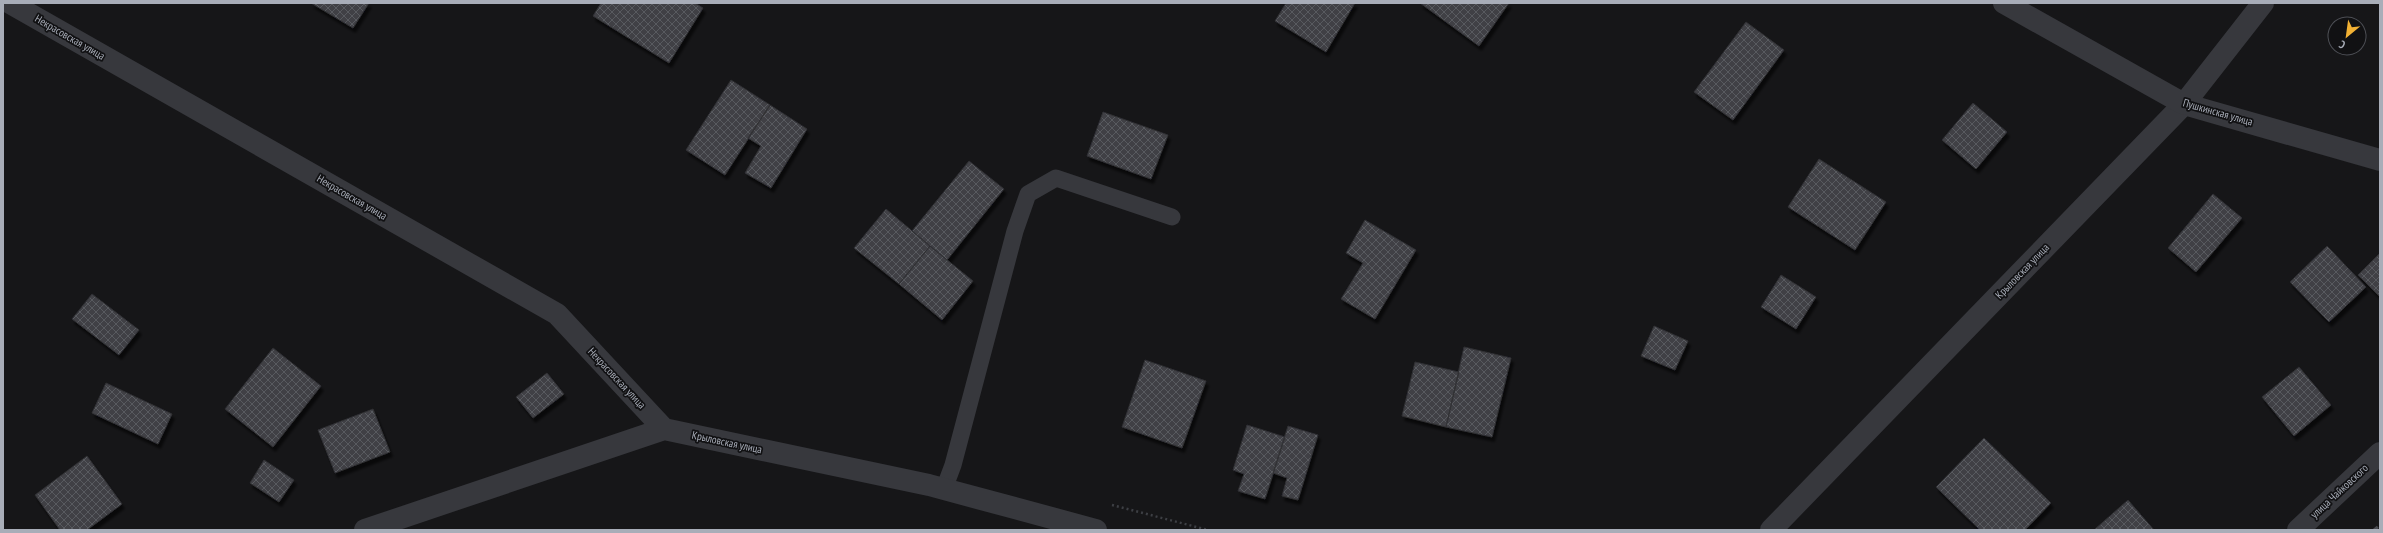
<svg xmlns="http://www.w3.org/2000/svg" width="2383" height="533" viewBox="0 0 2383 533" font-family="'PT Sans Narrow',sans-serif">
<defs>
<pattern id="building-cross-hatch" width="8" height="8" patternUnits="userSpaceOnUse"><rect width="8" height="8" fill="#404145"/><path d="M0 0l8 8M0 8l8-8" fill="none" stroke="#595a5e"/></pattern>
<filter id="shadow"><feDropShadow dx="2.5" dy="4.5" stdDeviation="1" flood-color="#0009"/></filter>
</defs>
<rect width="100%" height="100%" fill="#161618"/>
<path fill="url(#building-cross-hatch)" stroke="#303034" filter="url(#shadow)" d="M311 3H369L353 28Z
M601 3H695L703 8 669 63 593 16Z
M1286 3H1355L1326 52 1275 21Z
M1420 3H1509L1479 46Z
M1746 22 1784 50 1733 120 1694 92Z
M731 80 770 105 725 175 686 150Z
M1973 103 2007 132 1976 169 1942 140Z
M770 105 807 129 771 188 745 173 761 146 748 138Z
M1103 112 1168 135 1151 179 1087 156Z
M1819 159 1886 202 1855 250 1788 207Z
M969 161 1004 189 947 260 912 231Z
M2213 194 2242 218 2196 272 2168 248Z
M886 209 930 246 899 284 854 248Z
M1365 220 1416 250 1375 319 1341 299 1363 263 1346 253Z
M930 246 973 281 942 320 899 284Z
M2327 246 2366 287 2329 322 2290 282Z
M2380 253V297L2358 275Z
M1781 275 1816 297 1796 329 1761 307Z
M92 294 139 330 119 355 72 319Z
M1654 326 1688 341 1675 370 1641 356Z
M1464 347 1511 358 1492 437 1446 427Z
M273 348 321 386 273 447 225 409Z
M1145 360 1206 381 1182 448 1122 427Z
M1415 362 1459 372 1446 427 1402 416Z
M2299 367 2331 405 2294 436 2262 397Z
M547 373 564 394 533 418 516 397Z
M106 383 172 414 158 444 92 413Z
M373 409 390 452 335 473 318 430Z
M1247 425 1285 437 1265 499 1238 491 1244 474 1233 470Z
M1288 426 1318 435 1298 500 1282 496 1287 478 1273 473Z
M1984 438 2051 503 2025 530H1980L1936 487Z
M87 456 122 504 87 530H60L35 495Z
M264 460 294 480 279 502 250 483Z
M2128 500 2154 530H2094Z"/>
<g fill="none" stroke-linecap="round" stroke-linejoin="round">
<path stroke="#3d3f44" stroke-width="2.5" stroke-dasharray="2 3" stroke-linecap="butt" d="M1112 505 1208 530"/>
<path stroke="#37383d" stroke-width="17" d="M944 489 953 465 1015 231 1028 194 1056 178 1172 217"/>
<path stroke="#37383d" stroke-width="22" d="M10 3 557 314 664 429
M365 530 664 429 929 485 1096 530
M1771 530 2184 104 2380 160
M2298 530 2380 453"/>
<path stroke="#37383d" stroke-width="22" d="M2004 3 2184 104 2263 3"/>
<path stroke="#4a4c52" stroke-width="3" stroke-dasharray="5 4" stroke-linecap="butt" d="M2374 530 2380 525"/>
</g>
<g text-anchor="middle" stroke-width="3.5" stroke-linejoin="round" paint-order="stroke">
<g font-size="11" fill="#a8adb8" stroke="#111113">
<text transform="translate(70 37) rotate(30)" y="4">Некрасовская улица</text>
<text transform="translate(2218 112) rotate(16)" y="4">Пушкинская улица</text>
<text transform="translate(352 197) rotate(30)" y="4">Некрасовская улица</text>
<text transform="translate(2022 271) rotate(-46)" y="4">Крыловская улица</text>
<text transform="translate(617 378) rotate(47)" y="4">Некрасовская улица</text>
<text transform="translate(727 442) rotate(12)" y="4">Крыловская улица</text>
<text transform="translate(2339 491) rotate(-43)" y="4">улица Чайковского</text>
</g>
</g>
<rect width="2383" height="533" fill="none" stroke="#a8adb8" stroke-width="8"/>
<g transform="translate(2347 36) rotate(209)"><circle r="19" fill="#111113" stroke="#4d4f55"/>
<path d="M0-3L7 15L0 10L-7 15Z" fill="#f2b134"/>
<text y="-6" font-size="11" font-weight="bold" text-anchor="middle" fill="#a8adb8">С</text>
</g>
</svg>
